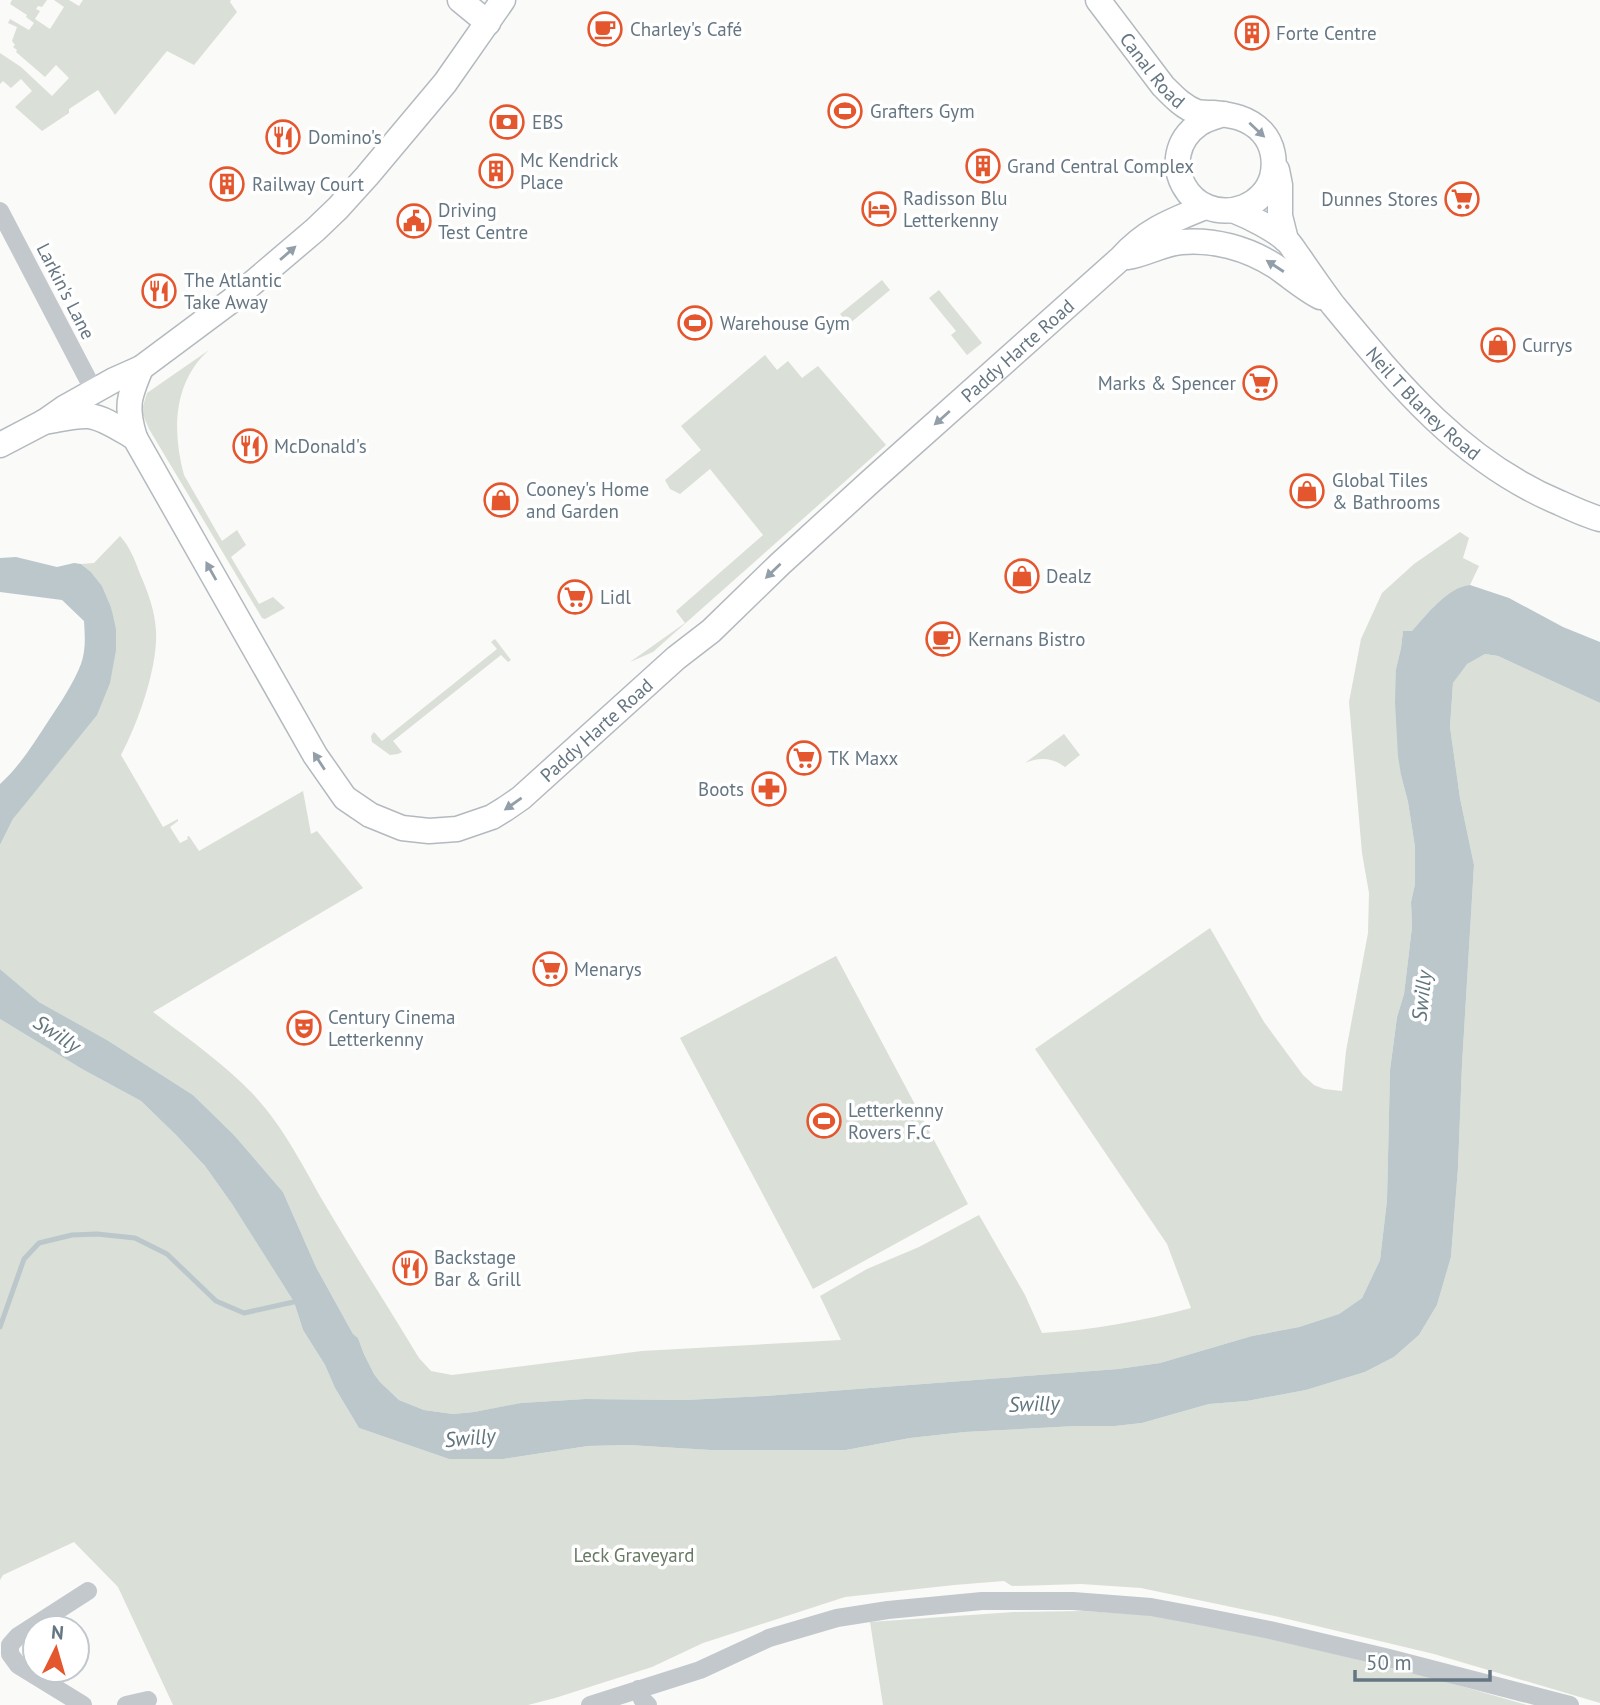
<svg xmlns="http://www.w3.org/2000/svg" width="1600" height="1705" viewBox="0 0 1600 1705" font-family="'PT Sans',sans-serif">
<rect width="100%" height="100%" fill="#fafaf8"/>
<path fill="#dadfd7" d="M12 0H47L42 7 38 6 36 9 40 11 35 19 50 29 64 7 54 0H69L79 6 83 0H231L230 2 237 12 194 65 167 51 115 115 98 90 69 109V113L42 131 15 107 32 91 21 79 11 88 3 81 0 84V53L21 67 52 96 69 78 56 65 45 77 16 52 17 50 13 47 15 45 12 41 17 27 8 23 10 19 29 30 34 23 26 17 27 15 10 4Z
M882 280 890 290 849 324 840 314Z
M939 290 982 343 967 355 951 335 956 331 929 298Z
M209 350C173 382 172 431 184 475L222 541 237 530 246 545 231 557 259 604 273 597 285 608 265 619 262 618 149 429 143 415V406L147 393Z
M765 355 777 370 788 361 802 378 818 366 886 445 653 652 630 662 685 623 676 611 763 535 710 469 680 494 670 489 665 480 701 450 681 426Z
M1460 532 1469 538 1463 558 1479 566 1470 585C1449 586 1425 616 1412 631H1403L1401 648 1396 669 1401 775 1408 802 1415 847V884L1411 902 1412 927 1404 994 1397 1017 1390 1070 1387 1200 1380 1260 1362 1298 1339 1314 1299 1327 1252 1336 1160 1363 1118 1369 765 1396 686 1400 585 1399 522 1403 474 1412 453 1414 424 1410 399 1400 380 1382 374 1374 364 1354 358 1338 353 1334 316 1267 283 1192 234 1135 193 1095 107 1040 39 1002 0 969V845L13 819 41 782 113 664 116 638 111 607 102 586 91 572 81 564 94 563 120 536C130 547 135 560 140 574 148 592 155 611 156 631 158 667 138 723 121 755L163 827 178 819V821L170 827 180 843 188 839 187 837 189 836 199 851 303 791 311 834 317 831 363 888 153 1012C187 1038 222 1062 252 1093 285 1128 303 1167 327 1208 357 1259 389 1308 419 1358L431 1371 452 1375 642 1351 841 1340 820 1296 867 1269 919 1247 979 1215 1025 1295 1042 1333C1093 1330 1142 1321 1191 1308L1167 1244 1035 1049 1210 928 1264 1022 1303 1075 1314 1085 1324 1089 1342 1091 1346 1051 1368 933 1369 893 1362 853 1349 702 1361 639 1382 593 1414 564Z
M495 639 511 660 508 662 501 655 393 741 402 752 398 754 390 755 372 742 371 736 374 732 382 741 497 649 491 642Z
M1485 654 1498 656 1600 703V1703L1434 1654 1279 1617 1141 1588 1081 1584 1012 1586 1004 1581 954 1585 845 1597 703 1643 652 1667 555 1698 528 1705H173L118 1587 74 1542 3 1575 0 1580V1019L82 1069 141 1101 176 1135 205 1166 232 1204 294 1302 303 1330 325 1365 335 1388 359 1428 449 1459H503L588 1446 629 1445 710 1450H846L910 1438 965 1432 1076 1426H1115L1142 1423 1209 1404 1247 1401 1306 1390 1365 1372 1394 1357 1419 1335 1437 1305 1451 1257 1458 1168 1462 1065 1474 865 1460 798 1450 727 1453 683 1466 664Z
M1064 734 1080 755 1065 767C1052 757 1039 757 1025 763Z
M836 956 968 1204 813 1289 680 1038Z
M1084 1611 1179 1617 1426 1676 1527 1705H883L870 1622 1014 1612Z"/>
<path fill="#bbc7cb" d="M16 557 57 567 74 563 81 564 91 572 102 586 111 607 116 629V650L110 683 97 715 13 819 0 845V784C20 766 34 743 49 720 61 702 73 684 81 664 86 650 85 636 84 621L62 600 0 592V558Z
M1470 585 1509 598 1563 627 1600 642V703L1498 656 1485 654 1467 664 1453 683 1450 727 1460 798 1474 865 1462 1065 1458 1168 1451 1257 1437 1305 1419 1335 1394 1357 1365 1372 1306 1390 1247 1401 1209 1404 1142 1423 1115 1426H1076L965 1432 910 1438 846 1450H710L629 1445 588 1446 503 1459H449L359 1428 335 1388 325 1365 303 1330 294 1302 232 1204 205 1166 176 1135 141 1101 82 1069 0 1019V969L39 1002 107 1040 193 1095 234 1135 283 1192 316 1267 353 1334 358 1338 364 1354 374 1374 380 1382 399 1400 424 1410 453 1414 474 1412 521 1403 585 1399 686 1400 765 1396 1118 1369 1160 1363 1252 1336 1299 1327 1339 1314 1362 1298 1380 1260 1387 1200 1390 1070 1397 1017 1404 994 1412 927 1411 902 1415 884V847L1408 802 1401 775 1398 756 1395 702 1396 669 1401 648 1403 631H1412C1425 616 1449 586 1470 585Z"/>
<g fill="none" stroke-linecap="round" stroke-linejoin="round">
<path stroke="#bbc7cb" stroke-width="5" d="M0 1327 24 1259 39 1243 72 1235 97 1234 135 1238 167 1254 216 1301 244 1313 298 1301"/>
<defs>
<g id="secondary">
<path d="M460 0 488 23"/>
<path id="s1" d="M1098 0 1163 86C1173 96 1183 107 1197 112 1202 113 1207 113 1213 113 1231 115 1248 117 1262 132 1273 144 1276 161 1272 177 1268 191 1257 202 1244 207 1190 227 1152 157 1199 124 1206 119 1215 117 1224 114"/>
<path d="M1277 170 1280 185V216L1286 240"/>
<path id="s2" d="M1235 211C1250 217 1274 229 1286 240 1291 244 1295 252 1299 257 1310 273 1321 289 1333 305 1399 385 1462 462 1560 503 1573 509 1586 515 1600 519"/>
<path d="M1128 257C1146 254 1162 244 1181 242 1213 239 1247 248 1275 266 1290 276 1303 288 1320 297"/>
<path id="s3" d="M44 422C59 420 74 415 89 416 105 418 121 430 135 438L315 755 345 798 370 815 402 828 429 831 457 829 492 817 505 809 521 798 676 658 711 631 780 564 871 481 1121 258C1146 230 1171 221 1205 207"/>
<path d="M135 438C125 406 129 397 141 368"/>
<path d="M0 445 44 422 64 408 114 380 141 368 235 298 315 230 338 208 367 176 445 83 503 0"/>
</g>
</defs>
<use href="#secondary" stroke="#b3babf" stroke-width="27"/>
<path stroke="#c3c8cc" stroke-width="18" d="M0 211 94 391
M638 1689 642 1699 648 1705
M83 1705 18 1665 10 1654V1645L18 1636 88 1591
M126 1705 148 1700
M590 1705 700 1670 769 1638 837 1618 888 1610 982 1601H1073L1151 1607 1205 1617 1270 1630 1385 1657 1570 1705"/>
<use href="#secondary" stroke="#fff" stroke-width="24"/>
</g>
<defs><path id="oneway-solid" d="M-6-.8H1V-3.2L6.5 0L1 3.2V.8H-6Z" transform="scale(1.75)"/></defs>
<g fill="#939fa8">
<use href="#oneway-solid" transform="translate(1257 130) rotate(43)"/>
<use href="#oneway-solid" transform="translate(288 253) rotate(-41)"/>
<use href="#oneway-solid" transform="translate(1275 266) rotate(-147)"/>
<use href="#oneway-solid" transform="translate(942 418) rotate(138)"/>
<use href="#oneway-solid" transform="translate(211 571) rotate(-119)"/>
<use href="#oneway-solid" transform="translate(773 571) rotate(136)"/>
<use href="#oneway-solid" transform="translate(319 761) rotate(-123)"/>
<use href="#oneway-solid" transform="translate(513 804) rotate(145)"/>
</g>
<defs>
<symbol id="cafe-ring" viewBox="-11 -11 22 22"><circle r="9.5" fill="#fff" stroke="#e4572e" stroke-width="1.5"/><path d="M-5.5-4.5H6V0H3Q3 3.5 0 3.5H-2.5Q-5.5 3.5-5.5 0ZM3-3.2v2h1.7v-2ZM-6 4.5H4V6H-6Z" fill="#e4572e"/></symbol>
<symbol id="building-ring" viewBox="-11 -11 22 22"><circle r="9.5" fill="#fff" stroke="#e4572e" stroke-width="1.5"/><path d="M-4-6H4V6H1V3H-1V6H-4ZM-2.5-4.3h1.7v1.8h-1.7ZM.8-4.3h1.7v1.8H.8ZM-2.5-1h1.7V.8h-1.7ZM.8-1h1.7V.8H.8Z" fill="#e4572e"/></symbol>
<symbol id="stadium-ring" viewBox="-11 -11 22 22"><circle r="9.5" fill="#fff" stroke="#e4572e" stroke-width="1.5"/><path d="M0-5a6.5 5 0 1 0 0 10a6.5 5 0 1 0 0-10ZM-3.5-1.8h7v3.6h-7Z" fill="#e4572e"/></symbol>
<symbol id="bank-ring" viewBox="-11 -11 22 22"><circle r="9.5" fill="#fff" stroke="#e4572e" stroke-width="1.5"/><path d="M-6-4H6V4H-6ZM0-2.3a2.3 2.3 0 1 0 0 4.6a2.3 2.3 0 1 0 0-4.6Z" fill="#e4572e"/></symbol>
<symbol id="restaurant-ring" viewBox="-11 -11 22 22"><circle r="9.5" fill="#fff" stroke="#e4572e" stroke-width="1.5"/><path d="M-5-6h1v4h1v-4h1v4h1v-4h1v5L-1.5 .5V6h-2V.5L-5-1ZM5-6V6H3V1.5H1.5Q1.5-4 5-6Z" fill="#e4572e"/></symbol>
<symbol id="supermarket-ring" viewBox="-11 -11 22 22"><circle r="9.5" fill="#fff" stroke="#e4572e" stroke-width="1.5"/><path d="M-6-5.5h2.5l.6 2H6L4.5 2H-2.5L-4.4-4H-6ZM-1.5 3.2a1.3 1.3 0 1 0 .1 0ZM3 3.2a1.3 1.3 0 1 0 .1 0Z" fill="#e4572e"/></symbol>
<symbol id="hotel-ring" viewBox="-11 -11 22 22"><circle r="9.5" fill="#fff" stroke="#e4572e" stroke-width="1.5"/><path d="M-6-4.5h1.5V1H6V5H4.5V3h-9V5H-6ZM-4 0a1.8 1.8 0 1 1 3.6 0ZM.5 0V-2.5h3Q6-2.5 6 0Z" fill="#e4572e"/></symbol>
<symbol id="civic-ring" viewBox="-11 -11 22 22"><circle r="9.5" fill="#fff" stroke="#e4572e" stroke-width="1.5"/><path d="M-.6-6.5H3V-4.5H.6V-3L4-1V1h2V6H-6V1h2V-1L-.6-3ZM-1.2 2.5V6h2.4V2.5Z" fill="#e4572e"/></symbol>
<symbol id="shop-ring" viewBox="-11 -11 22 22"><circle r="9.5" fill="#fff" stroke="#e4572e" stroke-width="1.5"/><path d="M-5-2.5h2.3a2.7 3.5 0 0 1 5.4 0H5L5.5 6h-11ZM-1.5-2.5h3a1.5 2.3 0 0 0-3 0Z" fill="#e4572e"/></symbol>
<symbol id="pharmacy-ring" viewBox="-11 -11 22 22"><circle r="9.5" fill="#fff" stroke="#e4572e" stroke-width="1.5"/><path d="M-2-6h4v4h4v4h-4v4h-4v-4h-4v-4h4Z" fill="#e4572e"/></symbol>
<symbol id="theatre-ring" viewBox="-11 -11 22 22"><circle r="9.5" fill="#fff" stroke="#e4572e" stroke-width="1.5"/><path d="M-5-5.5Q0-4 5-5.5V0Q5 5 0 6Q-5 5-5 0ZM-3.3-2.5H-1v1.5H-3.3ZM1-2.5H3.3v1.5H1ZM-2.8 1Q0 5.5 2.8 1Z" fill="#e4572e"/></symbol>
</defs>
<g fill-rule="evenodd">
<use href="#cafe-ring" x="586" y="10" width="38" height="38"/>
<use href="#building-ring" x="1233" y="14" width="38" height="38"/>
<use href="#stadium-ring" x="826" y="92" width="38" height="38"/>
<use href="#bank-ring" x="488" y="103" width="38" height="38"/>
<use href="#restaurant-ring" x="264" y="118" width="38" height="38"/>
<use href="#building-ring" x="964" y="147" width="38" height="38"/>
<use href="#building-ring" x="477" y="152" width="38" height="38"/>
<use href="#building-ring" x="208" y="165" width="38" height="38"/>
<use href="#supermarket-ring" x="1443" y="180" width="38" height="38"/>
<use href="#hotel-ring" x="860" y="190" width="38" height="38"/>
<use href="#civic-ring" x="395" y="202" width="38" height="38"/>
<use href="#restaurant-ring" x="140" y="272" width="38" height="38"/>
<use href="#stadium-ring" x="676" y="304" width="38" height="38"/>
<use href="#shop-ring" x="1479" y="326" width="38" height="38"/>
<use href="#supermarket-ring" x="1241" y="364" width="38" height="38"/>
<use href="#restaurant-ring" x="231" y="427" width="38" height="38"/>
<use href="#shop-ring" x="1288" y="472" width="38" height="38"/>
<use href="#shop-ring" x="482" y="481" width="38" height="38"/>
<use href="#shop-ring" x="1003" y="557" width="38" height="38"/>
<use href="#supermarket-ring" x="556" y="578" width="38" height="38"/>
<use href="#cafe-ring" x="924" y="620" width="38" height="38"/>
<use href="#supermarket-ring" x="785" y="739" width="38" height="38"/>
<use href="#pharmacy-ring" x="750" y="770" width="38" height="38"/>
<use href="#supermarket-ring" x="531" y="950" width="38" height="38"/>
<use href="#theatre-ring" x="285" y="1009" width="38" height="38"/>
<use href="#stadium-ring" x="805" y="1102" width="38" height="38"/>
<use href="#restaurant-ring" x="391" y="1249" width="38" height="38"/>
</g>
<g text-anchor="middle" stroke-width="7" stroke-linejoin="round" paint-order="stroke">
<g font-size="19" fill="#657683" stroke="#fff" text-anchor="start">
<text x="630" y="36">Charley's Café</text>
<text x="1276" y="40">Forte Centre</text>
<text x="870" y="118">Grafters Gym</text>
<text x="532" y="129">EBS</text>
<text x="308" y="144">Domino's</text>
<text x="520" y="167">Mc Kendrick<tspan x="520" dy="22">Place</tspan></text>
<text x="1007" y="173">Grand Central Complex</text>
<text x="252" y="191">Railway Court</text>
<text x="903" y="205">Radisson Blu<tspan x="903" dy="22">Letterkenny</tspan></text>
<text x="1438" y="206" text-anchor="end">Dunnes Stores</text>
<text x="438" y="217">Driving<tspan x="438" dy="22">Test Centre</tspan></text>
<text x="184" y="287">The Atlantic<tspan x="184" dy="22">Take Away</tspan></text>
<text x="720" y="330">Warehouse Gym</text>
<text x="1522" y="352">Currys</text>
<text x="1236" y="390" text-anchor="end">Marks &amp; Spencer</text>
<text x="274" y="453">McDonald's</text>
<text x="1332" y="487">Global Tiles<tspan x="1332" dy="22">&amp; Bathrooms</tspan></text>
<text x="526" y="496">Cooney's Home<tspan x="526" dy="22">and Garden</tspan></text>
<text x="1046" y="583">Dealz</text>
<text x="600" y="604">Lidl</text>
<text x="968" y="646">Kernans Bistro</text>
<text x="828" y="765">TK Maxx</text>
<text x="744" y="796" text-anchor="end">Boots</text>
<text x="574" y="976">Menarys</text>
<text x="328" y="1024">Century Cinema<tspan x="328" dy="22">Letterkenny</tspan></text>
<text x="848" y="1117">Letterkenny<tspan x="848" dy="22">Rovers F.C</tspan></text>
<text x="434" y="1264">Backstage<tspan x="434" dy="22">Bar &amp; Grill</tspan></text>
</g>
<g font-size="19" fill="#657683" stroke="#fff">
<text dy="7" stroke="none"><textPath href="#s1" startOffset="89">Canal Road</textPath></text>
<text transform="translate(66 291) rotate(63)" y="7">Larkin's Lane</text>
<text dy="7" stroke="none"><textPath href="#s3" startOffset="1374">Paddy Harte Road</textPath></text>
<text dy="7" stroke="none"><textPath href="#s2" startOffset="273">Neil T Blaney Road</textPath></text>
<text dy="7" stroke="none"><textPath href="#s3" startOffset="807">Paddy Harte Road</textPath></text>
</g>
<g font-size="19" fill="#687a64" stroke="#fff">
<text x="634" y="1562">Leck Graveyard</text>
</g>
<g font-size="21" font-style="italic" fill="#60757c" stroke="#fff">
<text transform="translate(1422 996) rotate(-84)" y="7">Swilly</text>
<text transform="translate(57 1034) rotate(33)" y="7">Swilly</text>
<text transform="translate(1034 1404) rotate(-2)" y="7">Swilly</text>
<text transform="translate(470 1438) rotate(-5)" y="7">Swilly</text>
</g>
</g>
<g transform="translate(56 1649) rotate(5)"><circle r="33" fill="#ffffff" stroke="#c1c8cd" stroke-width="2"/>
<path d="M0-5L12 26L0 18L-12 26Z" fill="#e4572e"/>
<text y="-10" font-size="19" font-weight="bold" text-anchor="middle" fill="#657683">N</text>
</g>
<path d="M1355 1670v10h135v-10" fill="none" stroke="#657683" stroke-width="3.5"/>
<text x="1366" y="1670" font-size="21" fill="#657683" stroke="#ffffff" stroke-width="5" paint-order="stroke">50 m</text>
</svg>
